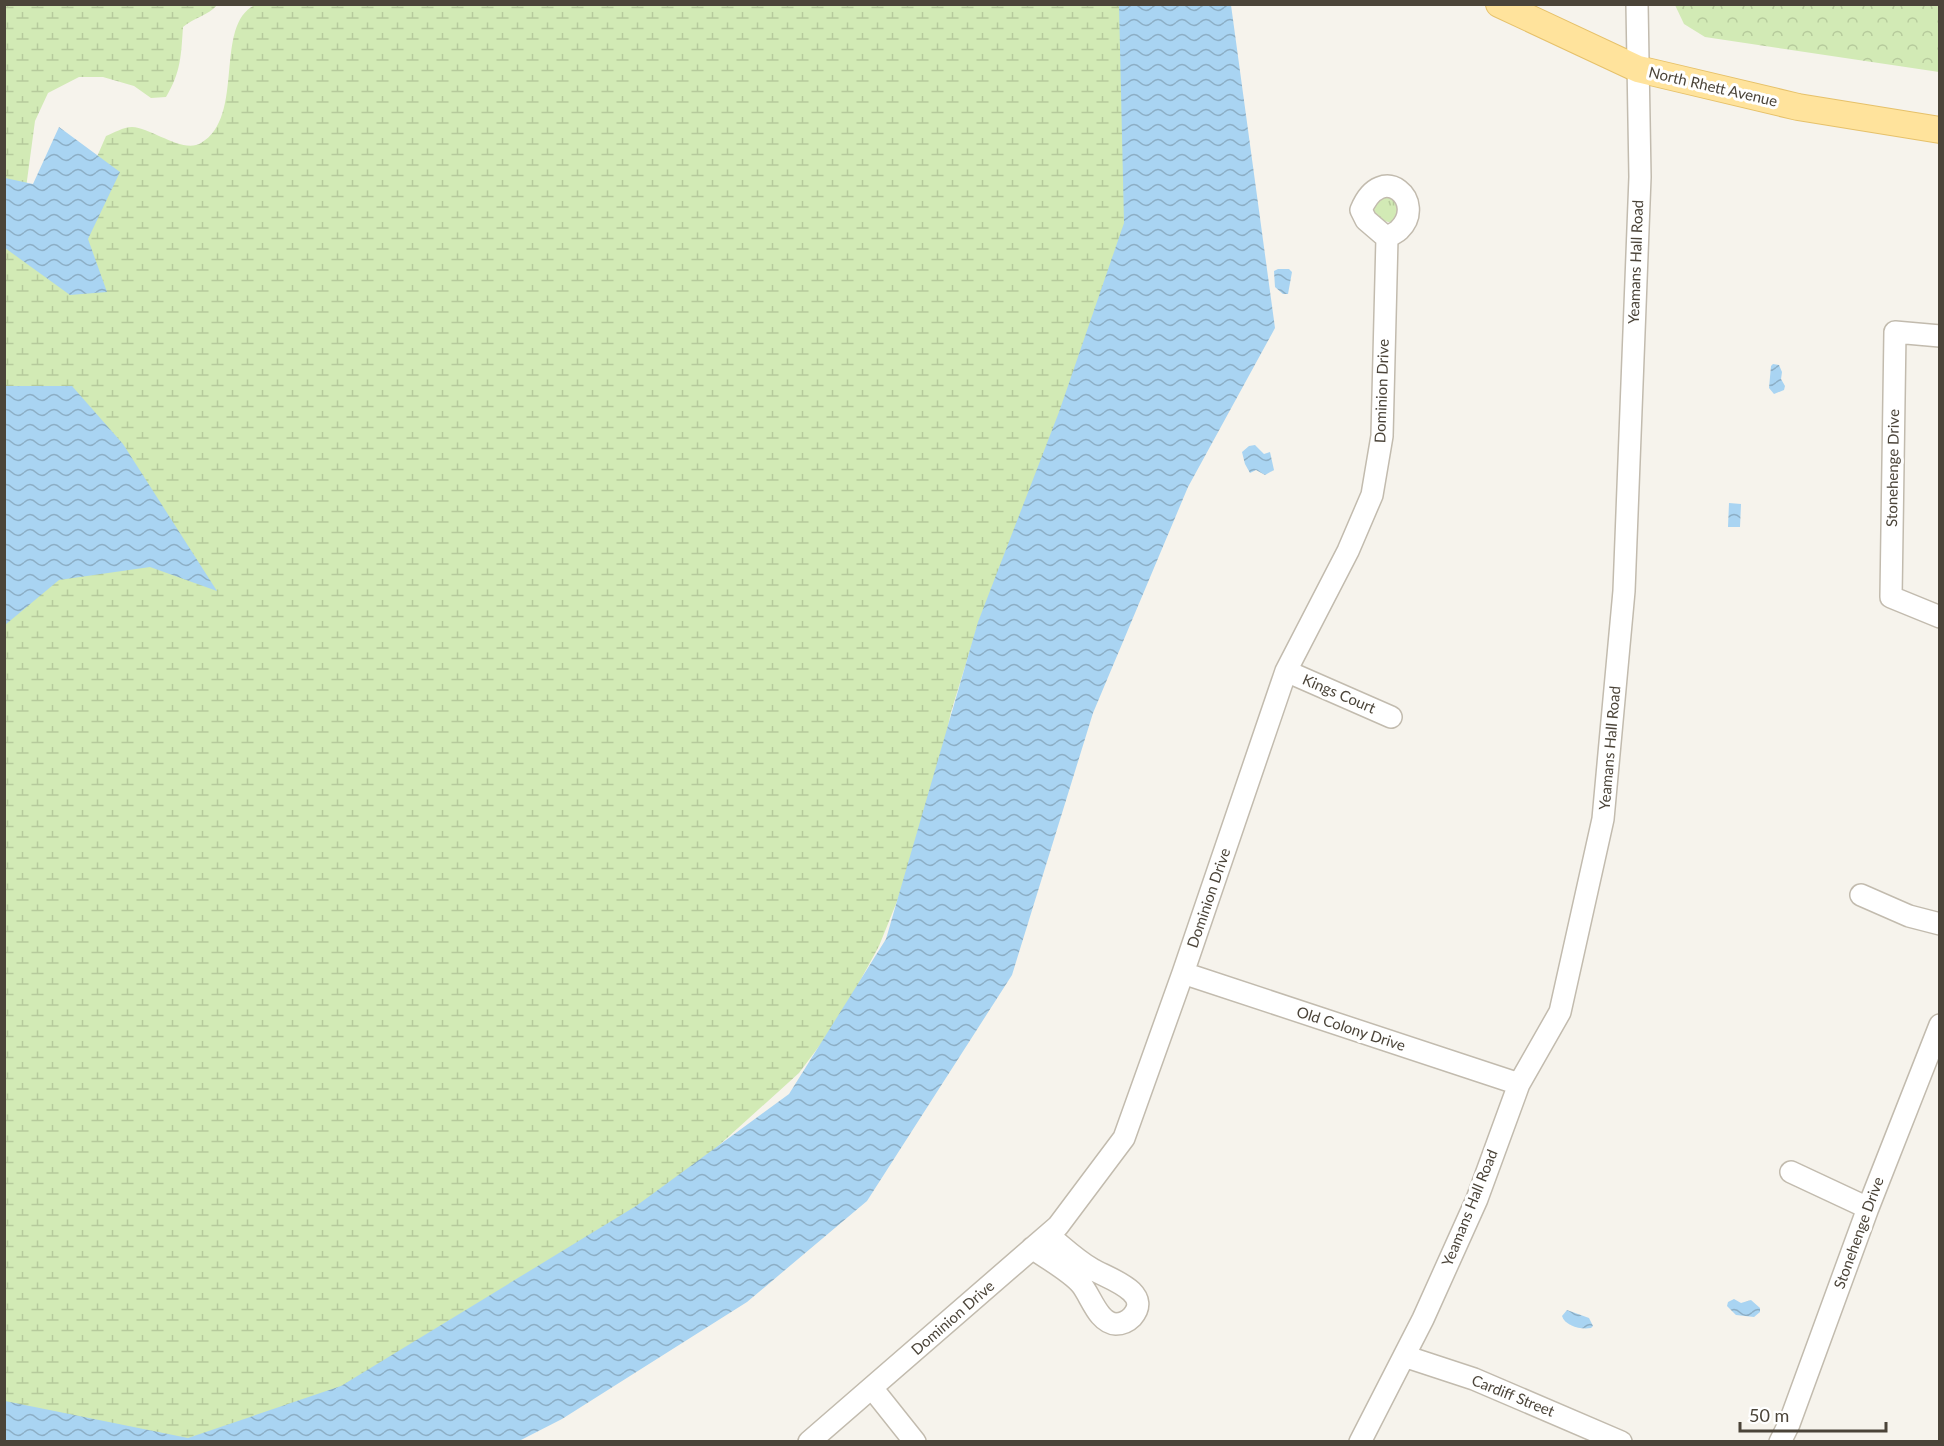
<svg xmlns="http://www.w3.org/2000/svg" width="1944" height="1446" viewBox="0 0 1944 1446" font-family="Lato,sans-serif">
<defs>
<pattern id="grass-tufts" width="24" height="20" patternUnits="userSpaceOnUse" patternTransform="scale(1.5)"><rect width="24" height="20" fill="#d2eab5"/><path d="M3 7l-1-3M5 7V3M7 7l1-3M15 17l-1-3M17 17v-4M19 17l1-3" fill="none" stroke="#b6ca9c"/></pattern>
<pattern id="forest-crowns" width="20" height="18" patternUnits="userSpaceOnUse" patternTransform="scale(1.5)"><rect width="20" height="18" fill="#d2eab5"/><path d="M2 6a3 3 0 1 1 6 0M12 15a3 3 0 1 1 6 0" fill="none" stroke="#b6ca9c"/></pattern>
<pattern id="wetland-marsh" width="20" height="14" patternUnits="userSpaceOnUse" patternTransform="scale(1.5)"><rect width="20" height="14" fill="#d2eab5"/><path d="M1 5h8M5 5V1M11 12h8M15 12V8" fill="none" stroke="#b6ca9c"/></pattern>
<pattern id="water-waves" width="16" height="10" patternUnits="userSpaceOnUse" patternTransform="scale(1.5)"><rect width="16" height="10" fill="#a9d4f2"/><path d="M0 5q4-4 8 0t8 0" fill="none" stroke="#8caec5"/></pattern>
</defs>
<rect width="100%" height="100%" fill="#f6f3ec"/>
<path fill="url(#grass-tufts)" d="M1388 194 1400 206C1396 229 1388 224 1372 213L1375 199Z"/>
<path fill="url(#forest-crowns)" d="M1675 5H1939V72L1705 37 1684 24Z"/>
<path fill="url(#wetland-marsh)" d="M4 5H217C209 15 193 18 183 27 181 56 181 72 166 97L151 98 134 86 103 77H79L48 93 35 121 26 188 5 200Z
M255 5H1134L1151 203 980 618 951 712 941 759 898 899 879 946 854 992 832 1029 799 1073 706 1157 655 1195 274 1442H5V242L96 159 106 136C114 133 123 127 132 127 152 128 183 154 201 143 246 117 213 25 255 5Z"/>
<path fill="url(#water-waves)" d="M1119 5H1231L1275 328 1188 487 1093 713 1012 975 867 1201 747 1302 562 1419 519 1441H5V1401L188 1438 341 1386 636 1206 789 1094 886 939 978 622 1059 412 1124 223Z
M59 127 120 172 88 239 107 292 70 295 5 248V178L33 184Z
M1278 269H1289L1292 272 1288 294H1283L1275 287 1274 271Z
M1773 364 1779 365 1782 372 1781 379 1785 386 1784 390 1774 394 1769 388 1771 366Z
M5 386H72L123 444 217 591 150 567 59 580 5 625Z
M1255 445 1264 454 1270 452 1274 470 1265 475 1256 470 1250 473 1245 464 1242 452 1249 446Z
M1729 503 1741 504 1740 527H1728Z
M1734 1299 1741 1303 1751 1300 1760 1308V1312L1754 1317 1736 1315 1727 1306 1728 1302Z
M1567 1310 1589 1318 1593 1326 1591 1328C1581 1330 1565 1326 1562 1316Z"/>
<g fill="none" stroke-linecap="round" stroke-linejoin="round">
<defs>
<path id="minor" d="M1940 336 1895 332 1891 597 1940 617
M1286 671 1391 717
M1861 895 1909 916 1940 924
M1183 973 1519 1084
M1791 1172 1868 1208
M1032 1248C1046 1258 1070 1271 1081 1284 1091 1296 1098 1323 1116 1324 1122 1324 1128 1321 1132 1317 1154 1292 1107 1278 1092 1269 1076 1260 1062 1246 1048 1235
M1404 1356 1474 1379 1621 1442
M872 1388 915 1442
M809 1442 1058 1226 1124 1138 1183 973 1286 671 1348 551 1372 495 1382 436 1387 238C1390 235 1396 233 1399 230 1428 202 1382 159 1361 210L1366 220 1387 238
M1360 1442 1423 1319 1477 1199 1519 1084 1560 1012 1603 819 1624 591 1640 177 1637 4
M1780 1442 1789 1424 1868 1208 1940 1025"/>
<path id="major" d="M1499 4 1638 69 1798 107 1940 130"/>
</defs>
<use href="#minor" stroke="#c2bbae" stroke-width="24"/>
<use href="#major" stroke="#e6c16a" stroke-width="28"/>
<use href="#minor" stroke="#fff" stroke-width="21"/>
<use href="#major" stroke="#ffe39c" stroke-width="26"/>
</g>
<g text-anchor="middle" stroke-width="6" stroke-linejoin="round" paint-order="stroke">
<g font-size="15" fill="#4b4439" stroke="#fff">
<text transform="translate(1713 87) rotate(13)" y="5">North Rhett Avenue</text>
<text transform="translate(1636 262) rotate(-88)" y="5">Yeamans Hall Road</text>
<text transform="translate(1382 391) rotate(-88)" y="5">Dominion Drive</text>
<text transform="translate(1893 468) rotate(-89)" y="5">Stonehenge Drive</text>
<text transform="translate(1339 694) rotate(23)" y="5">Kings Court</text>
<text transform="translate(1610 748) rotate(-85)" y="5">Yeamans Hall Road</text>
<text transform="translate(1209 898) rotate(-71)" y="5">Dominion Drive</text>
<text transform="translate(1351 1029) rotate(18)" y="5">Old Colony Drive</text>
<text transform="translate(1470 1208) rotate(-68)" y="5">Yeamans Hall Road</text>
<text transform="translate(1859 1233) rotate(-70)" y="5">Stonehenge Drive</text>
<text transform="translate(953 1318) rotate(-41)" y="5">Dominion Drive</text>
<text transform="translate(1513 1396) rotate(22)" y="5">Cardiff Street</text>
</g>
</g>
<rect width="1944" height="1446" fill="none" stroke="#4b4439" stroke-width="12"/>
<path d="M1740 1422v9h146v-9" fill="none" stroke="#4b4439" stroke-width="3"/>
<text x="1749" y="1422" font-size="18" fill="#4b4439" stroke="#ffffff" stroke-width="4.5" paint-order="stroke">50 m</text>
</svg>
